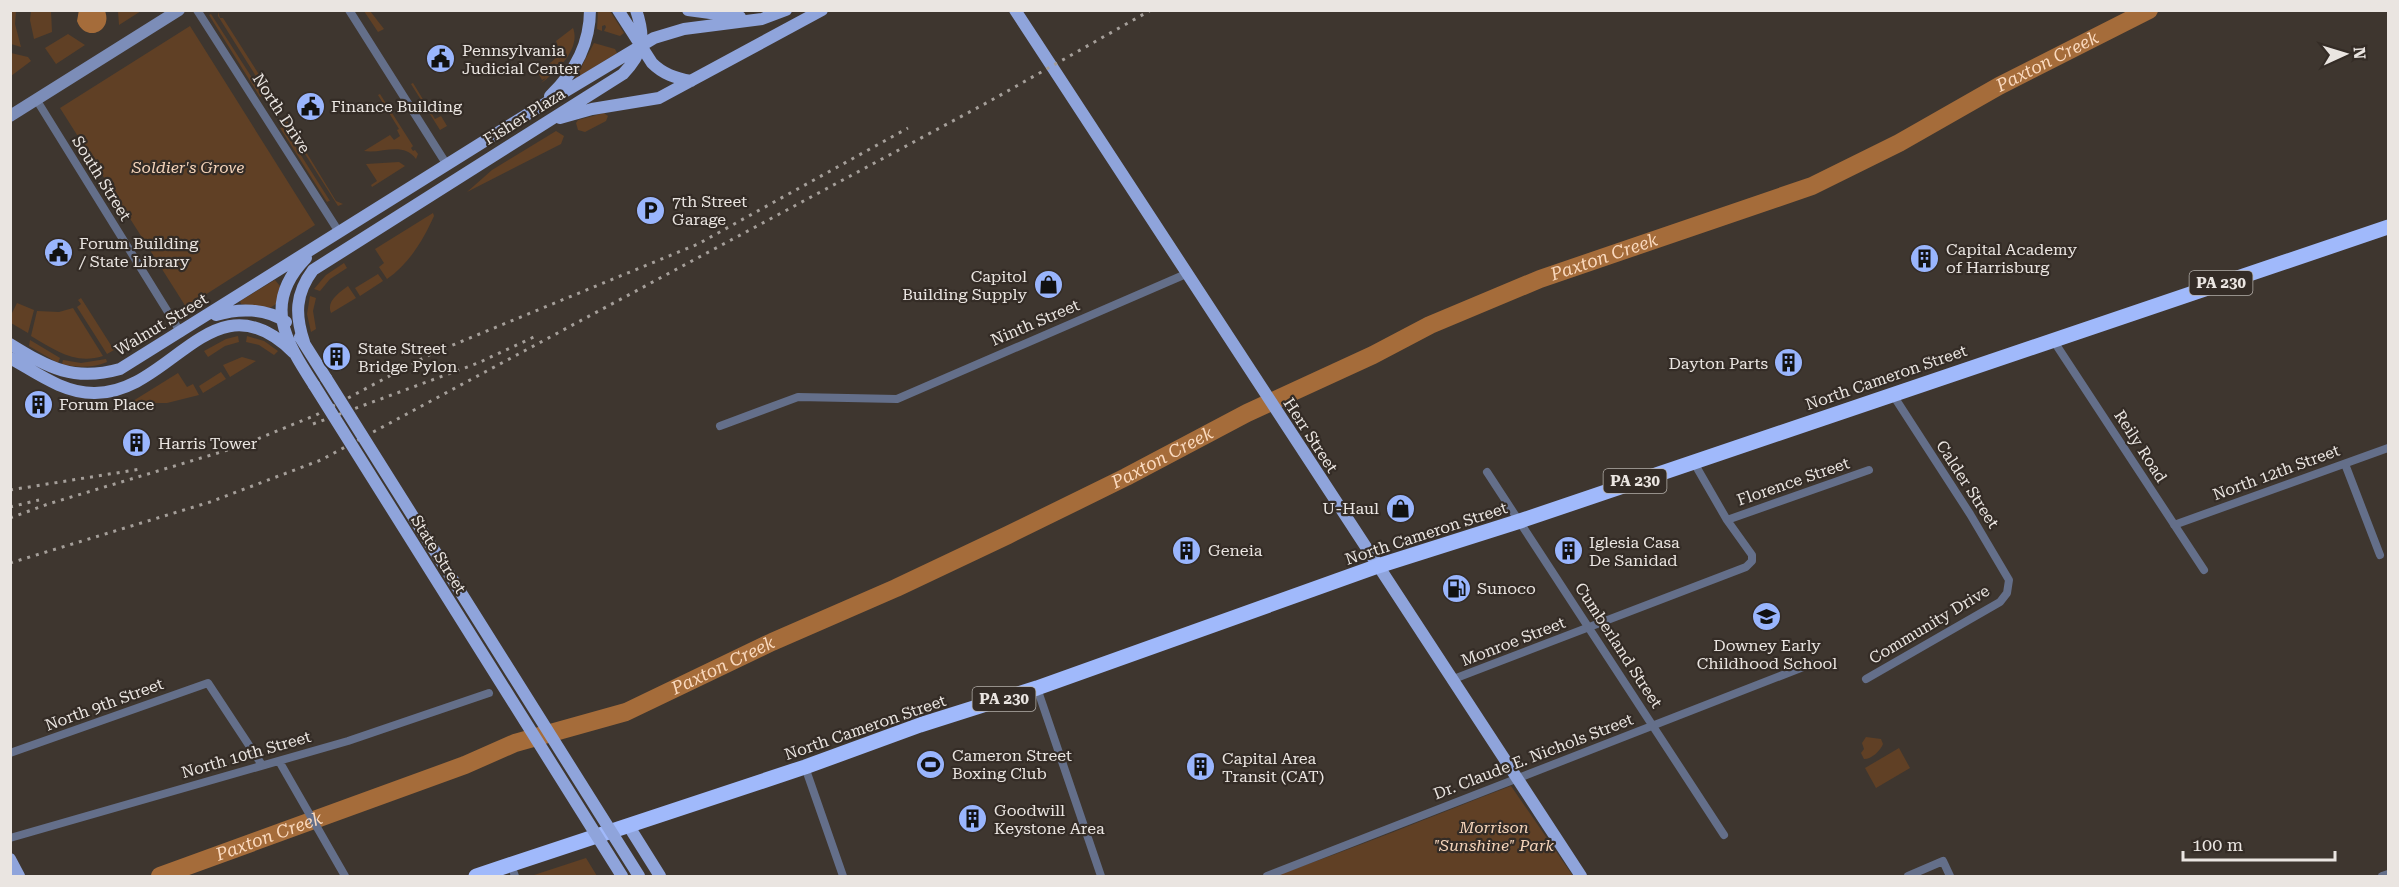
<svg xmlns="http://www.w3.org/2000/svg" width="2399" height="887" viewBox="0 0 2399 887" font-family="'Roboto Serif',serif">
<rect width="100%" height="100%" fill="#3e362f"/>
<path fill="#604025" d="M11 10 16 11 15 24 21 47 11 44Z
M31 11H51L52 32 34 39 30 20Z
M118 11H141L119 25Z
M364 11H370L384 29 378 32Z
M598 11H610L624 33 620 36 604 31 606 27 605 25 602 26V31L597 29Z
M218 12 220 18H223L272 95 269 97 218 16Z
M211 14 263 95 260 97 209 15Z
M190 26 315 225 186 307 60 108Z
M573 28C581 48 557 72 541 83L546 78 542 80 537 71C550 63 564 58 556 41Z
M68 34 85 45 56 64 45 48Z
M594 43 615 49 617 53 575 79Z
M11 53 28 57 31 61 11 76Z
M413 83 435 119 441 116 447 126 440 130 411 84Z
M380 94 413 146 411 148 413 151 415 150 418 154 416 159C403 141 382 154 364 151L390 135 394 140 400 136 397 130 399 129 378 95Z
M604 113 608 116 606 121 585 132 578 130 576 123 578 120Z
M286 119 336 201 343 204 348 202 338 206 284 121Z
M283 127 330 201H329L327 202 280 128Z
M556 131 564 136 561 144 467 192 492 170Z
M399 162 405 166 372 187 371 185 377 181 366 164Z
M433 213 434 216C423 240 410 263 387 279L379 267 384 263 375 249Z
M344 263 347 268 330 279 320 291 314 289 326 275Z
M378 274 383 281 360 296 355 288Z
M275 280 280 286 276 304 270 308 241 304 240 301Z
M348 286 356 298 331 313C326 301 339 293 348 286Z
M310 296 316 298 313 311 316 329 311 332 307 314Z
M81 298 114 350 107 354 77 307 81 304 78 300Z
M17 303 34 310 28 333 11 323V315Z
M73 308 103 356C75 365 55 350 31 336L37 311 59 312Z
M238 336 239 342 225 346 208 357 204 351 226 339Z
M247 336 264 341 278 351 274 355 259 345 246 342Z
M30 340 60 358 58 363 29 346Z
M242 357 256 361 230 377 223 365Z
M106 359 107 362C92 368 77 368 62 364L63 360 81 363Z
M221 372 226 379 203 393 199 386Z
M178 373 187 387 193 384 199 395 167 403H134L133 401Z
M1866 737 1881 739 1883 744C1880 751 1872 759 1864 759L1861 753 1864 749 1862 743Z
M1899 748 1910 768 1876 788 1865 768Z
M1511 786 1573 876H1274C1354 849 1432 816 1511 786Z
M586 858 597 876H531Z"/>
<path fill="#a56c3a" d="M79 10 105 11C113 32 85 43 77 21Z"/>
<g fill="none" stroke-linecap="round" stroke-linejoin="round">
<path stroke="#a56c3a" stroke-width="18" id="s1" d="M160 876 465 765 515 743 626 712 772 642 896 588 1008 535 1126 477 1247 413 1373 355 1430 325 1540 279 1812 186 1899 143 1999 86 2149 10"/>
<path stroke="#646f8a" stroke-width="8" d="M197 10 339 232
M349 10 447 165
M36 99 181 333
M2053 340 2204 570
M720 426 798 397 897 399 1186 274
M2345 464 2380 555
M1487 472 1724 835
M1727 520 1869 470
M2174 525 2388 448
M1866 679 2000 602 2007 593 2009 580 1970 514 1893 395
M1451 680 1746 567 1752 561V555L1727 520 1693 461
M1037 688 1101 876
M10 753 208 683 262 765
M279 761 345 876
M805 767 843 876
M10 838 348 741 489 693
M511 865 515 876
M1267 876 1811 664
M1908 876 1943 861 1950 876
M2382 876 2388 874"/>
<path stroke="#7c8db8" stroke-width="12" d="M10 116 179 10"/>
<path stroke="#8fa4db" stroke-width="12" d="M618 10 652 63C663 74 675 78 691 81
M688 10 740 17
M1015 10 1581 876
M550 96C574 73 590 44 590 10
M560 118 592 109 659 98 822 10
M306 258C262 303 285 340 314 385
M216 315C239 308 266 308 286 322
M300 337 326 378
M304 342C295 315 295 294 313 270L623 74C643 53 646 39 636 10
M10 344C49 368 74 382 120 369L531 112 654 38 684 29 762 19 786 10
M10 358C37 373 63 393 94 393 172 394 213 272 294 353
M628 825 660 876
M10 859 19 876"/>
<path stroke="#a0b9fb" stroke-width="15" d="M476 876 805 767 920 725 1037 688 1378 566 1520 521 2388 227"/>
<path stroke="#a59f9a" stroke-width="3" stroke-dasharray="3 6" stroke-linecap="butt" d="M313 424 478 363 536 336
M233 449 316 415 431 354 698 244 908 128
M10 490 141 469
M10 507 39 500
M10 518 48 504 241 446
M10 563 210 502 321 460 990 101 1151 10"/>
<path stroke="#8fa4db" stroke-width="12" d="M326 378 639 876
M314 385 622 876"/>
</g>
<defs>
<symbol id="civic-disc" viewBox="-11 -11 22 22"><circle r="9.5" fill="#99b5fd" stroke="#342c26"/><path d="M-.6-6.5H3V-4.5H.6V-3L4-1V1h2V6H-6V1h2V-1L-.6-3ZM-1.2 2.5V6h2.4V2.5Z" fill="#111"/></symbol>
<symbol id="parking-disc" viewBox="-11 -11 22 22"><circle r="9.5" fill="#99b5fd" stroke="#342c26"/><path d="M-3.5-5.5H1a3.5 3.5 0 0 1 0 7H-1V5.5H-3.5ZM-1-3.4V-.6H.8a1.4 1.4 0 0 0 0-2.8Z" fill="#111"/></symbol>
<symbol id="building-disc" viewBox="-11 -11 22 22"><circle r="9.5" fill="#99b5fd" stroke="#342c26"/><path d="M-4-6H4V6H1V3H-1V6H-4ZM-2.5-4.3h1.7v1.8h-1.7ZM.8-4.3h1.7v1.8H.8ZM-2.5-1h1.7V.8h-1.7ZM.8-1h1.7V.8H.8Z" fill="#111"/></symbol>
<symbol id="shop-disc" viewBox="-11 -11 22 22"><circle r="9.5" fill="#99b5fd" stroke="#342c26"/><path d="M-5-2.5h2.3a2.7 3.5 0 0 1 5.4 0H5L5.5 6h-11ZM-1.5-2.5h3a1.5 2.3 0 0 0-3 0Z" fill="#111"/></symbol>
<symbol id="fuel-disc" viewBox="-11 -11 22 22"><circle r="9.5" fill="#99b5fd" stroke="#342c26"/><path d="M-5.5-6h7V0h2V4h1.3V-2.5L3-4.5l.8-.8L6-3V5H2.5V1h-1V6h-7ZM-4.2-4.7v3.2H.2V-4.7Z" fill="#111"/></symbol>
<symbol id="school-disc" viewBox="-11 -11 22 22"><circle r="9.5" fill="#99b5fd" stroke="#342c26"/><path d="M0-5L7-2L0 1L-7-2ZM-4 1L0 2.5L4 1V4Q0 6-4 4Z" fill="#111"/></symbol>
<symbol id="stadium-disc" viewBox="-11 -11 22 22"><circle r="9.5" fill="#99b5fd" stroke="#342c26"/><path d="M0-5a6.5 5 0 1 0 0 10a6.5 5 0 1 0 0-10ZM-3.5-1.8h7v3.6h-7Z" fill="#111"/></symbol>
</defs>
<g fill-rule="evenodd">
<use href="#civic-disc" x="424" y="42" width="33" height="33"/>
<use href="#civic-disc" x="294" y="90" width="33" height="33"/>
<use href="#parking-disc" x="634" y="194" width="33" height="33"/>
<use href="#civic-disc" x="42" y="236" width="33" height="33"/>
<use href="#building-disc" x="1908" y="242" width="33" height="33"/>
<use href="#shop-disc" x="1032" y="268" width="33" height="33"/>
<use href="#building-disc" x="320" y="340" width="33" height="33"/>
<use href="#building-disc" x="1772" y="346" width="33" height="33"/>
<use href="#building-disc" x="22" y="388" width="33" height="33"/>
<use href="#building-disc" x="120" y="426" width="33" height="33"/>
<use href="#shop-disc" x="1384" y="492" width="33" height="33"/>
<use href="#building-disc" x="1170" y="534" width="33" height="33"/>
<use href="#building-disc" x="1552" y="534" width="33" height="33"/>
<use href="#fuel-disc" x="1440" y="572" width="33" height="33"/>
<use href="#school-disc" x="1750" y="600" width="33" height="33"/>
<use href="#stadium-disc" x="914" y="748" width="33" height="33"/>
<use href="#building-disc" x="1184" y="750" width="33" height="33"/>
<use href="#building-disc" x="956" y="802" width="33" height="33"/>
</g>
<g text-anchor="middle" stroke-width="4.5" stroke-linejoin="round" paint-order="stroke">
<g fill="#342c26" stroke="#b3aea9" stroke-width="1.5">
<rect x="2189.5" y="271" width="63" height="24" rx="4.5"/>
<rect x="1603.5" y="469" width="63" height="24" rx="4.5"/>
<rect x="972.5" y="687" width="63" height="24" rx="4.5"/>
</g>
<g font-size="15" font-weight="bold" fill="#eae5e1">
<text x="2221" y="288">PA 230</text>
<text x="1635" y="486">PA 230</text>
<text x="1004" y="704">PA 230</text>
</g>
<g font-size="16" fill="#eae5e1" stroke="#342c26" text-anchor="start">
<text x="462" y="56">Pennsylvania<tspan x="462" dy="18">Judicial Center</tspan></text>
<text x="331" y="112">Finance Building</text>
<text x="672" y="207">7th Street<tspan x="672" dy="18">Garage</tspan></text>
<text x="79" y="249">Forum Building<tspan x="79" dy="18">/ State Library</tspan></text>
<text x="1946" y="255">Capital Academy<tspan x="1946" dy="18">of Harrisburg</tspan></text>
<text x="1027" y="282" text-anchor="end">Capitol<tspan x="1027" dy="18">Building Supply</tspan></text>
<text x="358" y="354">State Street<tspan x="358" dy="18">Bridge Pylon</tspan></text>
<text x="1768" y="369" text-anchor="end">Dayton Parts</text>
<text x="59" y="410">Forum Place</text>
<text x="158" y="449">Harris Tower</text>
<text x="1379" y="514" text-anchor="end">U-Haul</text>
<text x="1589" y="548">Iglesia Casa<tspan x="1589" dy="18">De Sanidad</tspan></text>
<text x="1208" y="556">Geneia</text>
<text x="1477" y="594">Sunoco</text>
<text x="1767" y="651" text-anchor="middle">Downey Early<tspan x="1767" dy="18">Childhood School</tspan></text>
<text x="952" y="761">Cameron Street<tspan x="952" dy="18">Boxing Club</tspan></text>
<text x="1222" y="764">Capital Area<tspan x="1222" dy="18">Transit (CAT)</tspan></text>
<text x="994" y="816">Goodwill<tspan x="994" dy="18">Keystone Area</tspan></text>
</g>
<g font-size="16" fill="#eae5e1" stroke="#342c26">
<text transform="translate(282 113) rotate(57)" y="6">North Drive</text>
<text transform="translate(524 116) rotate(-32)" y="6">Fisher Plaza</text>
<text transform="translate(102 178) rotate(58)" y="6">South Street</text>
<text transform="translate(1035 322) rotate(-23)" y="6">Ninth Street</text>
<text transform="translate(161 324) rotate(-31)" y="6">Walnut Street</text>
<text transform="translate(1886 377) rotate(-19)" y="6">North Cameron Street</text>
<text transform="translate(1311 435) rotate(57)" y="6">Herr Street</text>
<text transform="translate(2141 446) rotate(57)" y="6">Reily Road</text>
<text transform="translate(2276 472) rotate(-20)" y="6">North 12th Street</text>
<text transform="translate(1793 481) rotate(-19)" y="6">Florence Street</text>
<text transform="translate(1968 484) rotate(57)" y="6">Calder Street</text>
<text transform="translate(1426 533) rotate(-18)" y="6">North Cameron Street</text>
<text transform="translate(439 554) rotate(58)" y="6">State Street</text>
<text transform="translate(1929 624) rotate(-31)" y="6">Community Drive</text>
<text transform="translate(1513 641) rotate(-21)" y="6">Monroe Street</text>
<text transform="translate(1619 645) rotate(57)" y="6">Cumberland Street</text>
<text transform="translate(104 704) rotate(-20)" y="6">North 9th Street</text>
<text transform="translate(865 727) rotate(-19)" y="6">North Cameron Street</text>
<text transform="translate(246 754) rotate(-16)" y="6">North 10th Street</text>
<text transform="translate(1533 756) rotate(-21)" y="6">Dr. Claude E. Nichols Street</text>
</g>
<g font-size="16" font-style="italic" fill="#f5d4ba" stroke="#342c26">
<text x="188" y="173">Soldier's Grove</text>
<text x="1494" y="833">Morrison<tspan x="1494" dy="18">"Sunshine" Park</tspan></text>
</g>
<g font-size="18" font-style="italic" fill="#fad9be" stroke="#342c26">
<text dy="6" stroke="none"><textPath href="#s1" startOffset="2060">Paxton Creek</textPath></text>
<text dy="6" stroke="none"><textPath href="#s1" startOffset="1574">Paxton Creek</textPath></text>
<text dy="6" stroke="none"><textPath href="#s1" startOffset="1088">Paxton Creek</textPath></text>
<text dy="6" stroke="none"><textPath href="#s1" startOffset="602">Paxton Creek</textPath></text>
<text dy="6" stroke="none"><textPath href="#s1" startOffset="116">Paxton Creek</textPath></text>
</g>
</g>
<rect width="2399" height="887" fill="none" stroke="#eae5e1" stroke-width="24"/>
<g transform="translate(2345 54) rotate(86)" stroke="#342c26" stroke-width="4.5" paint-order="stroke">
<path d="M0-4.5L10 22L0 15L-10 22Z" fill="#eae5e1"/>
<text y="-9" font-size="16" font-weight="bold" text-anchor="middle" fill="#eae5e1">N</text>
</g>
<path d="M2183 851v9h152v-9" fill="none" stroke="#eae5e1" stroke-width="3"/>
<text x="2192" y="851" font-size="18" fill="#eae5e1" stroke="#342c26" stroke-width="4.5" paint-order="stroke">100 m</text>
</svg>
